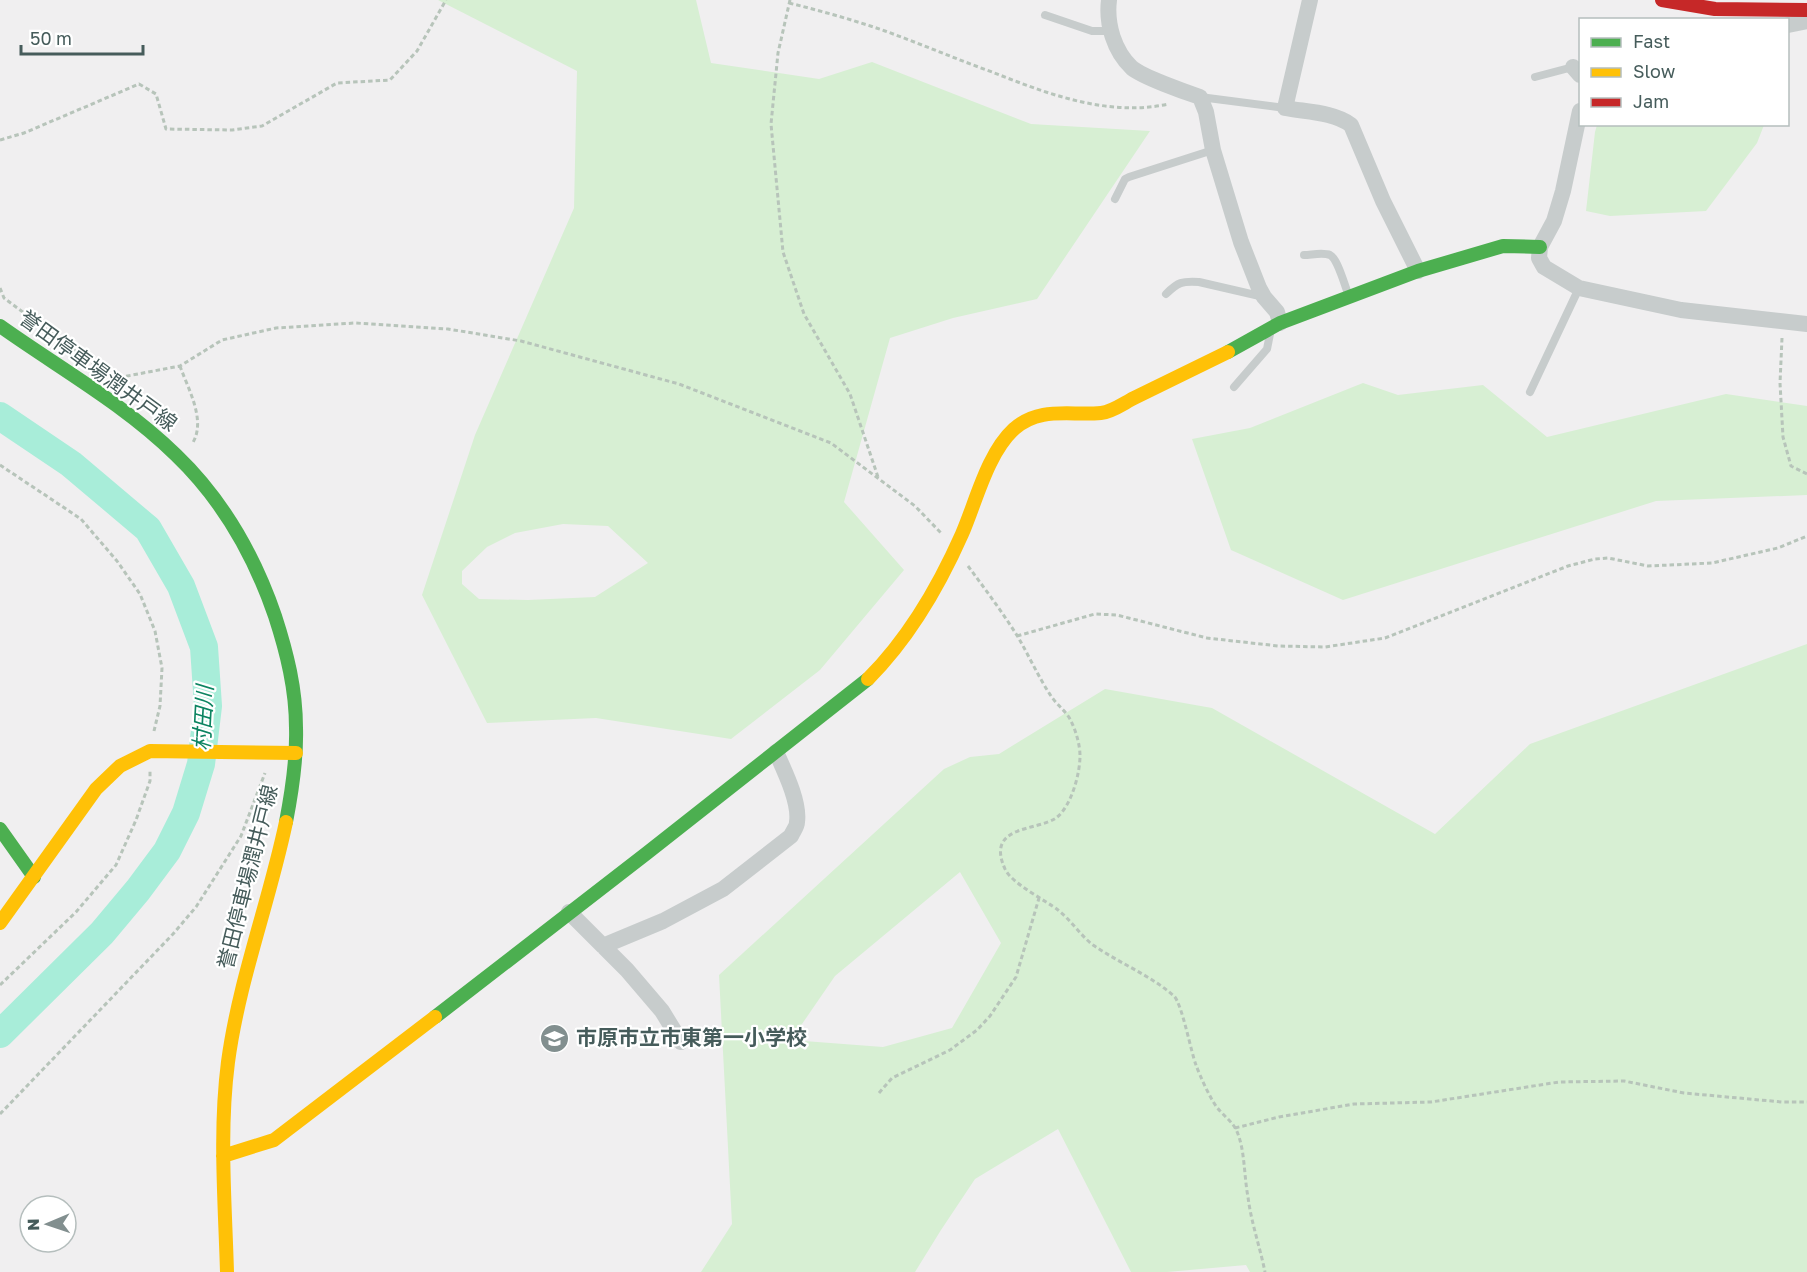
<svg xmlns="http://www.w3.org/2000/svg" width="1807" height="1272" viewBox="0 0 1807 1272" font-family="'Golos Text','Noto Sans JP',sans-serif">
<rect width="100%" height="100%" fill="#f0eff0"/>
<path fill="#d7efd3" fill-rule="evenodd" d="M438 0H696L711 63 819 79 872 62 1031 124 1150 131 1037 299 953 318 890 338 844 502 904 570 820 670 731 739 596 718 487 723 422 595 475 435 574 208 577 71ZM563 524 608 526 648 563 595 597 528 600 479 599 462 584V571L487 547 515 533Z
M1597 125V124L1764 125 1757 143 1706 211 1610 216 1586 211 1595 132Z
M1363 383 1398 395 1483 385 1547 437 1726 394 1807 406V495L1656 501 1343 600 1231 550 1192 439 1250 428Z
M1807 644V1272H1250L1246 1265 1167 1272H1131L1058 1129 975 1179 941 1230 915 1272H701L732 1224 719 975 944 769 970 757 999 754 1105 689 1212 708 1435 834 1530 744ZM960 872 1001 943 952 1028 883 1047 791 1040 835 976Z"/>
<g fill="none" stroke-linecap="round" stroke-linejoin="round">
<path stroke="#a8edd9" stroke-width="28" d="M0 416 71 464 148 529 181 586 204 647 208 706 201 764 186 813 167 851 138 890 102 933 0 1034"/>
<path stroke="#b7c4ba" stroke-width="3" stroke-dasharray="4.5 3" stroke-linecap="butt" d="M790 0 778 53 771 124 783 252 804 314 850 394 878 477
M789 3C821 11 854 20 885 31 921 44 956 59 992 72 1048 94 1107 117 1169 104
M0 140 24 133 139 84 156 94 166 129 232 130 262 126 337 83 390 80 417 51 446 0
M0 288 4 298 90 362 122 377 180 366 222 340 276 328 355 323 448 329 521 341 679 384 831 443 915 506 941 533
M1782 338 1780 383 1783 437 1791 466 1807 474
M180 366C188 389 207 421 192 444
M0 465 81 519 117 561 140 594 155 631 162 668 160 706 154 731
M968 566C985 589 1003 613 1018 637 1029 656 1039 678 1051 696 1057 705 1067 712 1071 721 1076 731 1080 745 1080 756 1080 774 1071 807 1056 818 1037 831 985 825 1005 869 1011 883 1045 900 1058 910 1071 920 1080 935 1093 945 1119 963 1150 975 1174 996 1182 1004 1191 1052 1196 1065 1200 1076 1209 1096 1216 1106 1223 1116 1234 1122 1238 1134 1245 1153 1244 1176 1248 1197 1251 1222 1260 1247 1265 1272
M1017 636 1095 614 1117 615 1207 638 1278 646 1325 647 1385 638 1568 566 1595 559 1608 558 1648 566 1712 563 1778 548 1807 536
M0 985 76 912 116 865 136 820 150 781V771
M879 1093 892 1078 950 1050 977 1030 990 1016 1016 977 1039 898
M0 1114 173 934 196 907 241 836 265 773
M1235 1128 1279 1117 1354 1104 1431 1102 1559 1082 1624 1081 1684 1093 1782 1102H1807"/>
<path stroke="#c7cccc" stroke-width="8" d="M1045 15 1092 31H1110
M1535 77 1573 67
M1200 97 1285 108
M1115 199 1125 179 1129 177 1213 150
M1304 255C1311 255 1323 252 1330 255 1338 259 1345 287 1349 296
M1166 294C1178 282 1182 281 1199 282L1264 297
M1234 387 1267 349 1270 334
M1530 392 1579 288"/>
<path stroke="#c7cccc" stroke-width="16" d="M1109 0C1106 24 1114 51 1132 68 1143 77 1185 92 1200 97L1206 112 1213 150 1241 242 1259 288 1264 297 1277 312 1280 323
M1310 0 1285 108C1306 112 1334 112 1351 125L1383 201 1418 271
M1788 25 1807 21
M1573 67 1580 75
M1580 111 1563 191 1554 221 1540 247 1539 258 1544 267 1579 288 1681 310 1807 324
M569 912 627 970 662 1011 681 1042
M603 946 663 921 723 889 791 836C793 831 797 827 797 822 800 802 784 770 776 752"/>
<path stroke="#4caf50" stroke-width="14" d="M0 326C59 368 124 404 176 455 224 501 254 555 275 616 287 653 296 689 296 728 297 760 292 791 286 822
M1228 352 1280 323 1418 271 1503 246 1540 247
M0 829 34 877
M435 1017 647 853 868 679"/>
<path stroke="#ffc107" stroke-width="14" d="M868 679C908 639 939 586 962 534 976 502 987 454 1014 429 1040 406 1070 416 1101 413 1112 412 1124 403 1134 398 1165 383 1197 367 1228 352
M0 923 96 789 120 766 150 751 296 753
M223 1156 274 1140 435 1017
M227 1272C225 1202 219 1132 228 1062 239 980 269 903 286 822"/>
<path stroke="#c62828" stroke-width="14" d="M1662 0 1715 9 1807 10"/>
</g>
<defs>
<symbol id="school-disc" viewBox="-11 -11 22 22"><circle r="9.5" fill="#828f8f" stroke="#fff"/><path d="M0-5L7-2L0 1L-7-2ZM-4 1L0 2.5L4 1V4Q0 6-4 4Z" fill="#fff"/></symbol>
</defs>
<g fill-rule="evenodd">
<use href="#school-disc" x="538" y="1022" width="33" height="33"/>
</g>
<g text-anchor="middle" stroke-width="4.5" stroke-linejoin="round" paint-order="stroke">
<g font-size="21" fill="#465c5b" stroke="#fff">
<text transform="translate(98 371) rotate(36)" y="7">誉田停車場潤井戸線</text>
<text transform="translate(248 877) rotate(-76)" y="7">誉田停車場潤井戸線</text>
</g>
<g font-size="21" font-weight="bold" fill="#465c5b" stroke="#fff" text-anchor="start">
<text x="576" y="1045">市原市立市東第一小学校</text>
</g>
<g font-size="22" font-style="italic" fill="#0c8461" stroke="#fff">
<text transform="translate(203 718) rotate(-87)" y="8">村田川</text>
</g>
</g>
<rect x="1579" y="18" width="210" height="108" fill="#ffffff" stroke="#b5bebd" stroke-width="1.5"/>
<rect x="1591" y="38" width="30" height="9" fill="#4caf50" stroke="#b5bebd" stroke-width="1.5"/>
<text x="1633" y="48" font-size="18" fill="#465c5b">Fast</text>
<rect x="1591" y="68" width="30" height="9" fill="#ffc107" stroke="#b5bebd" stroke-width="1.5"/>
<text x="1633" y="78" font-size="18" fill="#465c5b">Slow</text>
<rect x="1591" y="98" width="30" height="9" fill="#c62828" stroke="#b5bebd" stroke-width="1.5"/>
<text x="1633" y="108" font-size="18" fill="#465c5b">Jam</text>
<g transform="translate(48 1224) rotate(268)"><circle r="28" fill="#ffffff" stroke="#b5bebd" stroke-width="1.5"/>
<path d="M0-4.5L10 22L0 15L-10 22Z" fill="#828f8f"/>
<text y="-9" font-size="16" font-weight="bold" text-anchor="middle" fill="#465c5b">N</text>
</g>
<path d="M21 45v9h122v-9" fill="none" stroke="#465c5b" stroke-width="3"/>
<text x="30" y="45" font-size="18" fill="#465c5b" stroke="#ffffff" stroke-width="4.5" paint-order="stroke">50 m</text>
</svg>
